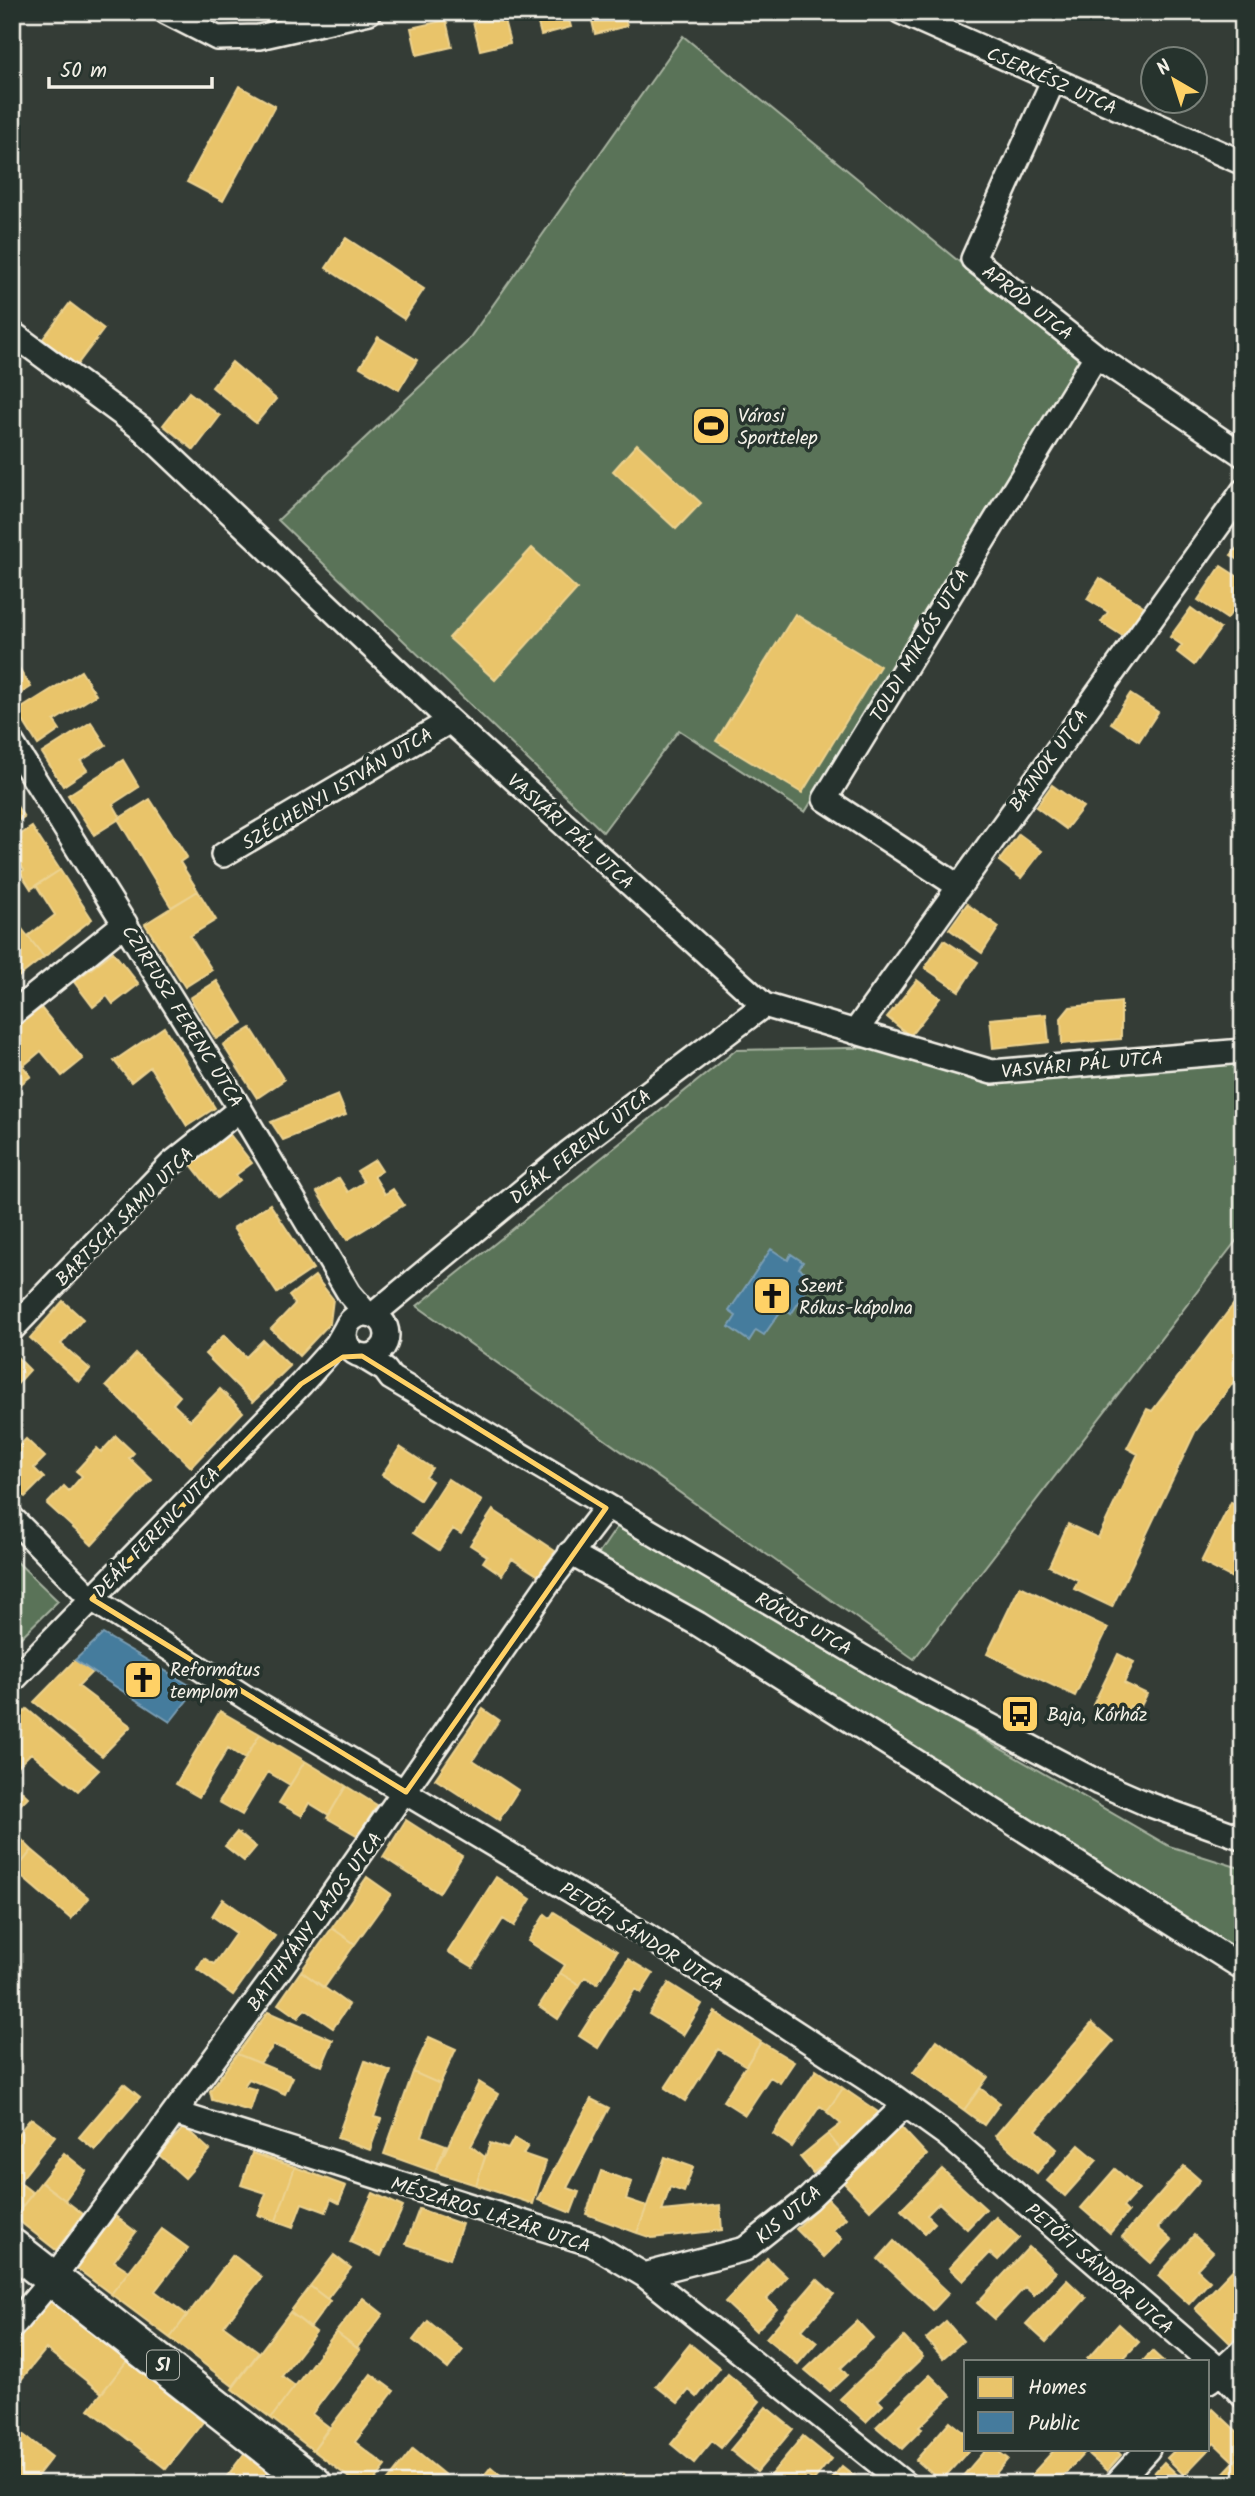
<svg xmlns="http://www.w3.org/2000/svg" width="1255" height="2496" viewBox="0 0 1255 2496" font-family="Kalam,sans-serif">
<rect width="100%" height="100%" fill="#343c36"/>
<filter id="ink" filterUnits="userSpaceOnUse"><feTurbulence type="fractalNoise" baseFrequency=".0143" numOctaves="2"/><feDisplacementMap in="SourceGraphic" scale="14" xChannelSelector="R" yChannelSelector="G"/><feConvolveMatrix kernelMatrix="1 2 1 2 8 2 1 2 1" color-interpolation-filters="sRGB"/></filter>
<g filter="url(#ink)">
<path fill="#5a7358" stroke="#a7b2a0" stroke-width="2" d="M683 36 1083 363 805 812 679 730 603 832 278 520 466 343Z
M903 1047 992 1072 1243 1051V1232L914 1659 417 1306 736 1050Z
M617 1527 1169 1846 1243 1869V1957L593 1562Z
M12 1557 58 1601 12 1646Z"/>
<path fill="#e9c46a" stroke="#ecd290" stroke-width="2" d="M502 12 510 43 480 50 471 13Z
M535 12H567L571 27 541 35Z
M590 12H624L627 26 595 34Z
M446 20 452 47 417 55 411 28Z
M239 86 275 106 223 201 187 182Z
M346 238 424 289 404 319 326 268Z
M70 303 104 329 76 366 42 340Z
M378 337 417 360 399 390 360 367Z
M232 362 276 399 256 423 212 387Z
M189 392 220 416 194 450 163 425Z
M637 444 701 503 676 529 613 471Z
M1243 541V563L1231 555Z
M532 548 577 589 495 680 449 638Z
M1221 566 1243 580V596L1227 619 1198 600Z
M1100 578 1145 607 1126 638 1101 622 1108 612 1087 599Z
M1191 608 1220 629 1194 665 1177 652 1182 645 1170 637Z
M795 614 880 666 802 793 716 741Z
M12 657 31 687 12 699Z
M81 671 96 695 54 721 60 730 38 745 17 711Z
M1130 694 1158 712 1139 741 1111 723Z
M91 722 106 745 81 761 87 770 63 786 42 753Z
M123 760 139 787 113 804 121 818 94 835 68 795Z
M1052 785 1083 807 1066 829 1036 807Z
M12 799 24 817 12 825Z
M150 799 187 857 180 862 198 891 171 907 118 819Z
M32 827 60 870 31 889 20 872 24 870 12 851V840Z
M1019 834 1042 851 1021 878 999 861Z
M60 870 92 919 44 957 28 936 55 915 36 885Z
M198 891 216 920 190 936 212 970 185 987 145 924Z
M967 904 999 927 982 953 949 929Z
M12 916 44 957 12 982Z
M944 940 978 962 959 991 925 968Z
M113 952 139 984 113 1004 107 996 93 1007 74 982Z
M917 980 940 998 910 1036 887 1017Z
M217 981 243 1023 216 1039 190 998Z
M1121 1002V1039L1062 1044 1061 1018 1070 1007Z
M41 1008 83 1059 62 1076 41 1051 23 1066 12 1053V1031Z
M1046 1014 1049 1042 993 1048 990 1019Z
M164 1027 215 1108 187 1126 150 1067 131 1082 114 1061Z
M251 1028 284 1080 257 1098 223 1045Z
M12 1053 31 1076 12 1091Z
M338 1095 346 1115 283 1140 271 1122Z
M228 1132 252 1163 236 1175 240 1180 217 1198 189 1162Z
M375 1160 382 1171 374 1176 385 1194 393 1189 404 1205 347 1240 317 1192 339 1178 348 1192 364 1182 357 1171Z
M270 1204 313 1269 277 1293 233 1228Z
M315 1276 333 1299 330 1323 299 1356 271 1329 295 1304 289 1296Z
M1243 1292V1370L1195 1432 1112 1607 1074 1589 1078 1580 1049 1566 1068 1524 1098 1538 1138 1454 1127 1448 1147 1409 1152 1411Z
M63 1301 83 1319 61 1344 90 1369 79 1382 30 1338Z
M224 1335 246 1357 263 1340 290 1366 253 1402 205 1354Z
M136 1354 180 1396 173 1404 190 1420 220 1389 243 1412 191 1467 106 1386Z
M17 1357 30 1370 12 1390V1362Z
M116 1436 134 1453 129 1458 152 1480 92 1545 47 1504 64 1486 69 1491 82 1476 76 1471 97 1448 101 1452Z
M26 1439 45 1457 34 1468 44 1478 25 1497 12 1486V1453Z
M400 1447 432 1468 426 1477 432 1481 420 1500 382 1475Z
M448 1479 482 1501 461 1534 453 1529 439 1550 413 1533Z
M1231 1502 1243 1508V1566L1236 1580 1201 1562Z
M493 1510 555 1551 539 1576 512 1559 502 1575 483 1562 487 1556 470 1545Z
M1020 1586 1108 1628 1075 1696 987 1654Z
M1118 1654 1134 1662 1124 1683 1147 1694 1139 1710 1130 1706 1123 1720 1093 1705Z
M75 1660 92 1672 78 1686 131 1726 102 1756 34 1702Z
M27 1709 99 1770 78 1791 31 1753 12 1772V1725Z
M483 1709 499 1720 473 1760 518 1790 499 1820 435 1779Z
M220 1711 260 1734 245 1759 228 1748 199 1797 176 1784Z
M260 1734 305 1761 290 1785 268 1772 242 1815 219 1802Z
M305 1761 346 1786 329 1815 309 1803 302 1816 279 1803Z
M12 1782 28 1797 12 1813Z
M346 1786 377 1805 358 1836 327 1818Z
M406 1820 462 1856 439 1893 383 1857Z
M12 1830 32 1850 21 1864 12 1856Z
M237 1832 256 1847 244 1861 225 1846Z
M32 1850 89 1898 71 1919 15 1871Z
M367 1877 391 1894 355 1944 332 1928Z
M496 1877 531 1899 514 1926 503 1919 473 1967 448 1952Z
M223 1899 275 1936 233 1995 197 1969 204 1958 214 1964 236 1933 212 1916Z
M554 1912 617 1951 597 1984 585 1977 580 1985 560 1973 565 1965 528 1941 545 1914 550 1918Z
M332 1928 355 1944 324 1988 301 1971Z
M628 1959 653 1974 641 1993 635 1989 598 2048 579 2036Z
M301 1971 349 2005 333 2028 305 2009 298 2018 278 2004Z
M560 1973 580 1985 558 2019 539 2006Z
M669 1983 702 2004 683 2035 649 2014Z
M268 2012 333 2040 322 2066 274 2045 260 2063 237 2054Z
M715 2012 761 2042 746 2066 718 2049 685 2101 665 2088Z
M1092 2023 1113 2041 1036 2130 1057 2149 1037 2173 995 2136Z
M429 2037 456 2049 440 2084 413 2072Z
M937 2040 988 2077 964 2110 913 2073Z
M761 2042 794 2062 780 2083 770 2077 745 2115 723 2101Z
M237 2054 293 2077 285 2094 249 2079 244 2086 257 2090 250 2111 212 2100 210 2091Z
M365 2061 391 2071 374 2117 381 2119 370 2150 337 2138Z
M816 2070 843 2088 827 2111 820 2106 792 2147 773 2134Z
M413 2072 440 2084 422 2136 446 2145 435 2172 384 2154Z
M479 2082 498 2094 471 2146 485 2157 476 2185 435 2172Z
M124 2084 140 2097 95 2150 79 2137Z
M843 2088 881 2114 841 2150 828 2134 841 2124 827 2112Z
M980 2088 1000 2103 984 2125 964 2110Z
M591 2099 609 2108 567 2188 579 2192 571 2213 538 2200Z
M31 2118 55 2136 19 2182 33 2193 14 2217 12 2141Z
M900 2126 927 2155 870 2210 842 2181Z
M184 2127 210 2150 185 2178 159 2155Z
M828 2134 841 2150 813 2173 800 2157Z
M514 2138 528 2146 523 2154 546 2162 533 2204 476 2185 490 2143 508 2149Z
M1079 2145 1097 2160 1065 2196 1047 2181Z
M64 2153 86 2171 65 2200 41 2182Z
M252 2153 295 2167 276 2221 258 2215 266 2193 241 2185Z
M665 2157 693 2167 684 2192 670 2187 662 2211 720 2205 722 2230 652 2238 637 2233Z
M1184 2166 1200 2180 1158 2228 1172 2240 1151 2263 1122 2237Z
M295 2167 346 2186 339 2203 331 2199 326 2212 302 2203 293 2227 276 2221Z
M942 2169 986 2209 967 2229 939 2203 927 2215 935 2223 925 2233 901 2210Z
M1115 2169 1139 2189 1123 2207 1128 2212 1110 2233 1081 2208Z
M601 2171 632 2182 626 2199 647 2206 637 2233 586 2214Z
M41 2182 83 2214 56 2250 14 2217Z
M373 2193 403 2207 381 2256 350 2242Z
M827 2198 846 2218 833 2230 842 2239 824 2257 796 2229Z
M419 2209 462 2224 450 2259 406 2244Z
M110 2212 136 2232 114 2261 129 2271 111 2294 71 2264Z
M996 2217 1019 2238 998 2260 990 2253 963 2281 949 2268Z
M162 2229 188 2248 155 2291 187 2315 170 2338 111 2294Z
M1194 2235 1213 2252 1197 2269 1210 2281 1189 2304 1158 2276Z
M894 2241 949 2293 933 2310 878 2259Z
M1029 2247 1056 2272 1034 2295 1025 2287 995 2319 977 2303Z
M233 2255 262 2277 224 2326 259 2352 233 2386 170 2338Z
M334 2255 351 2268 327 2299 310 2286Z
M767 2258 787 2277 767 2299 777 2309 756 2331 725 2302Z
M1242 2260 1243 2299 1235 2306 1243 2313V2332L1231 2344 1195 2309Z
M817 2279 834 2294 802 2330 817 2342 798 2364 766 2338Z
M1067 2280 1086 2298 1046 2342 1026 2324Z
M310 2286 330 2301 310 2328 290 2312Z
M46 2298 127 2361 102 2393 46 2349 12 2391V2341Z
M363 2298 383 2314 357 2348 336 2332Z
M290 2312 316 2332 282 2376 295 2386 271 2418 232 2389Z
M428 2321 463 2350 448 2369 413 2340Z
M857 2321 873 2338 841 2368 847 2375 830 2391 805 2370Z
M946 2321 963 2341 943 2358 926 2339Z
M1119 2324 1139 2342 1121 2361H1089L1087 2359Z
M336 2332 360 2350 312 2414 329 2427 313 2450 271 2418Z
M904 2337 923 2357 878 2400 883 2405 866 2422 840 2399Z
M690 2344 720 2368 697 2397 689 2390 678 2403 656 2386Z
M1152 2351 1163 2361H1143Z
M127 2361 203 2422 166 2469 89 2409Z
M371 2374 394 2391 355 2442 386 2466 372 2484H357L313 2450Z
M728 2374 760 2401 721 2448 712 2441 694 2463 671 2444Z
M930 2375 951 2396 919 2427 922 2429 902 2449 876 2427Z
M12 2396 23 2405 12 2419Z
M766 2407 793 2429 757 2472 730 2450Z
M1213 2409 1243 2437V2452L1234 2462 1214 2443 1211 2447 1208 2444V2415Z
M950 2421 966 2434V2449H970L941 2481 916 2460Z
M12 2426 52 2457 31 2484H12Z
M803 2436 831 2459 813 2481 807 2476 800 2484H763Z
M1208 2444 1211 2447 1184 2475 1167 2458 1176 2449H1208Z
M413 2449 456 2484H385Z
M986 2449H995L1008 2459 987 2484H956Z
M1055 2449 1086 2451 1056 2484H1023Z
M1094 2449H1115L1121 2455 1107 2471 1089 2455Z
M1243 2452V2484H1213L1234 2462Z
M244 2454 265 2471 282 2484H221Z
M1164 2462 1187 2484H1144Z
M842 2466 865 2484H827Z
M491 2467 511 2484H477Z
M624 2474 636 2484H615Z"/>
<path fill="#457b9d" stroke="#7a9eb4" stroke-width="2" d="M771 1249 788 1260 791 1254 803 1262 799 1268 806 1273 803 1277 812 1283 791 1314 783 1308 764 1335 756 1330 749 1341 729 1327 736 1316 729 1311Z
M103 1634 196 1689 170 1722 75 1660Z"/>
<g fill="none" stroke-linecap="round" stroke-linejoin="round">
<defs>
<path id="street" d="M166 12 217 38 259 37 369 12
M901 12 1243 163
M1053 81 973 259 1096 356 1243 455
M12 333 142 429 450 721 764 1005 992 1072 1243 1051
M12 743 240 1109 349 1293 366 1313
M223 855 450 721
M958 886 825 799 1096 356
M12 1014 125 923
M855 1032 1243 491
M345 1335a21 21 0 1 1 42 0a21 21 0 1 1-42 0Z
M374 1314 567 1154 764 1005
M12 1329 171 1164 240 1109
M362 1356 385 1370 391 1378 886 1671 1099 1783 1145 1803 1243 1838
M12 1518 92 1599 248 1699 647 1936 890 2094 947 2135 1215 2366 1243 2396
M570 1553 698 1624 1243 1968
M12 1681 301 1384 337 1344 345 1330
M175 2113 592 2244 644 2275 905 2484
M644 2275 745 2249 808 2199 905 2105
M12 2327 53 2278 291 1954 553 1577 606 1508
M1209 2381 1243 2350
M1116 2484 1148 2449"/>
<path id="primary" d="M12 2247 314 2484"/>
</defs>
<use href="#street" stroke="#f4f1e8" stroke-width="28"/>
<use href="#primary" stroke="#f4f1e8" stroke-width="40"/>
<use href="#street" stroke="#26332d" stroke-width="23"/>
<use href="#primary" stroke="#26332d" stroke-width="35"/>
</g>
</g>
<path fill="none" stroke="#ffd166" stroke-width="5" stroke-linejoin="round" d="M362 1356 606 1508 406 1792 92 1599 301 1384 343 1357Z"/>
<defs>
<symbol id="stadium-square" viewBox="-11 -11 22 22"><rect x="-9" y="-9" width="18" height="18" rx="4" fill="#ffd166" stroke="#26332d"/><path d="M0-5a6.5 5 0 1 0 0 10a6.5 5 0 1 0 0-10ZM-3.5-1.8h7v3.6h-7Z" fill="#111"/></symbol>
<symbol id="church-square" viewBox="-11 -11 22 22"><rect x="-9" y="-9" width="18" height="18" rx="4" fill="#ffd166" stroke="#26332d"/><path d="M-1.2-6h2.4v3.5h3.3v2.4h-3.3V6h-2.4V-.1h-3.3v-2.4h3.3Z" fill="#111"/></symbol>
<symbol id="bus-square" viewBox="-11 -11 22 22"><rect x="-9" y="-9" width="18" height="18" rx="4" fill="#ffd166" stroke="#26332d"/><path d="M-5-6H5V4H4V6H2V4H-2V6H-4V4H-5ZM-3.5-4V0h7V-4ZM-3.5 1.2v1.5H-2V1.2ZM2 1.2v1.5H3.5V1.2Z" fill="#111"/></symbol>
</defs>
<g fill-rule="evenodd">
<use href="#stadium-square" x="689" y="404" width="44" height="44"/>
<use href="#church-square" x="750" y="1274" width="44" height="44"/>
<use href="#church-square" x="121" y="1658" width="44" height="44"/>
<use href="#bus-square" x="998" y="1692" width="44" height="44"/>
</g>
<g text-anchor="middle" stroke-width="7" stroke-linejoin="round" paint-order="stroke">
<rect fill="#26332d" stroke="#b6b8b0" stroke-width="2" x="147" y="2350.5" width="32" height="29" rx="5"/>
<g font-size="18" font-weight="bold" fill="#f4f1e8">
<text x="163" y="2371">51</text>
</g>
<g font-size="19" fill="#f4f1e8" stroke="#26332d">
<text transform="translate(1052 80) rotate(24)" y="7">CSERKÉSZ UTCA</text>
<text transform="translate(1028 302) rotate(38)" y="7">APRÓD UTCA</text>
<text transform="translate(919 645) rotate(-59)" y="7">TOLDI MIKLÓS UTCA</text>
<text transform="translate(1048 760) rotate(-54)" y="7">BAJNOK UTCA</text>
<text transform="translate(337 788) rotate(-31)" y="7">SZÉCHENYI ISTVÁN UTCA</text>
<text transform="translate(571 831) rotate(42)" y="7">VASVÁRI PÁL UTCA</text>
<text transform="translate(183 1016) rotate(58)" y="7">CZIRFUSZ FERENC UTCA</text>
<text transform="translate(1082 1064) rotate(-5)" y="7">VASVÁRI PÁL UTCA</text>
<text transform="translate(580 1146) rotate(-38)" y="7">DEÁK FERENC UTCA</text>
<text transform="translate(124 1216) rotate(-45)" y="7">BARTSCH SAMU UTCA</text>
<text transform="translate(156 1532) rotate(-46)" y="7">DEÁK FERENC UTCA</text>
<text transform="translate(804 1623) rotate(30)" y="7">RÓKUS UTCA</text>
<text transform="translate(314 1921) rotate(-54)" y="7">BATTHYÁNY LAJOS UTCA</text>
<text transform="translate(642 1936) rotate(32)" y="7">PETŐFI SÁNDOR UTCA</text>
<text transform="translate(491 2214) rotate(18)" y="7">MÉSZÁROS LÁZÁR UTCA</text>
<text transform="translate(788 2214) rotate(-40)" y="7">KIS UTCA</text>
<text transform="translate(1100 2268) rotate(41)" y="7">PETŐFI SÁNDOR UTCA</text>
</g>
<g font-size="19" fill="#f4f1e8" stroke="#26332d" text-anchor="start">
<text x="738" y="422">Városi<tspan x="738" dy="22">Sporttelep</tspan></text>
<text x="799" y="1292">Szent<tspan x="799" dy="22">Rókus-kápolna</tspan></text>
<text x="170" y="1676">Református<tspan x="170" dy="22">templom</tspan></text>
<text x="1047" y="1721">Baja, Kórház</text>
</g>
</g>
<rect width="1255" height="2496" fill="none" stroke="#26332d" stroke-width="42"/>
<rect x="21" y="21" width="1213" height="2454" fill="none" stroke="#f4f1e8" stroke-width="2.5" filter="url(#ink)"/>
<rect x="964" y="2360" width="245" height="91" fill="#26332d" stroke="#787f78" stroke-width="2"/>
<rect x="978" y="2377" width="35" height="21" fill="#e9c46a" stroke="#787f78" stroke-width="2"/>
<text x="1028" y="2394" font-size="21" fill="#f4f1e8">Homes</text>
<rect x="978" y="2412" width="35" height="21" fill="#457b9d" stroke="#787f78" stroke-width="2"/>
<text x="1028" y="2430" font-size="21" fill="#f4f1e8">Public</text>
<g transform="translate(1174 80) rotate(321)"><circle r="33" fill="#26332d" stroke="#787f78" stroke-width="2"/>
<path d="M0-5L12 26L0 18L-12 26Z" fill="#ffd166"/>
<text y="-10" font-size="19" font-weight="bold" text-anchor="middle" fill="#f4f1e8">N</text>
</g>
<path d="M49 77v10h163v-10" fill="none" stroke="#f4f1e8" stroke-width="3.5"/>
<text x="60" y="77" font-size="21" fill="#f4f1e8" stroke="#26332d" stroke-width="5" paint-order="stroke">50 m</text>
</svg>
